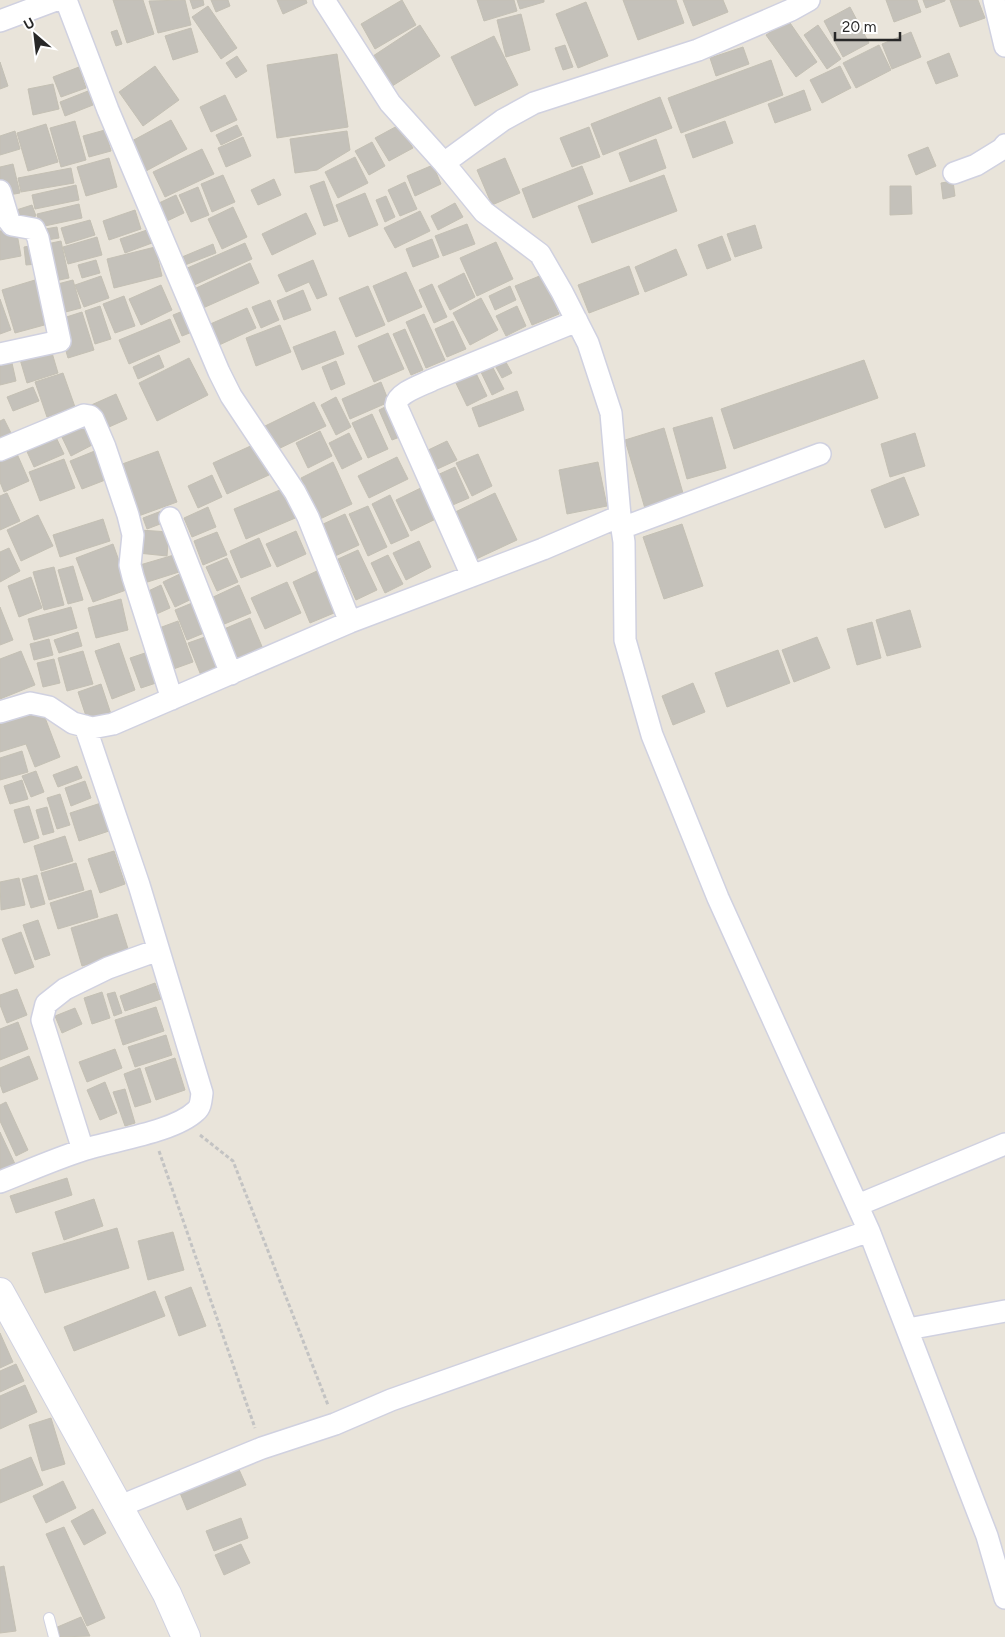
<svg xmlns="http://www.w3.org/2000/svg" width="1005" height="1637" viewBox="0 0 1005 1637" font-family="Figtree,sans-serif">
<rect width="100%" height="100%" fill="#e9e4da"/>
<path fill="#c4c1ba" stroke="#c4c0b4" d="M113 0H143L154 34 127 43Z
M185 0 191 25 158 33 149 1Z
M190 0H203L204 5 193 9Z
M211 0H228L230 6 216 12Z
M277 0H306L307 3 283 14Z
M402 0 416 25 375 49 361 24Z
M477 0H514L517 11 484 21Z
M517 0H544V2L520 9Z
M623 0H676L684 23 638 40Z
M683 0H723L728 12 693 26Z
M886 0H917L921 12 894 22Z
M923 0H945V1L926 8Z
M950 0H978L985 18 960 27Z
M586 2 608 56 578 68 556 14Z
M208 6 237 48 221 59 192 17Z
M850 7 869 43 843 57 824 21Z
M521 14 530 50 506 57 497 20Z
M788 20 817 62 796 77 766 35Z
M420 25 440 56 389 88 370 58Z
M818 25 841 59 827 69 804 35Z
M191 28 198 52 173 60 165 36Z
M117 30 122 44 116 46 111 32Z
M911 32 921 57 892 69 882 44Z
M494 36 518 85 475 106 451 57Z
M565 45 573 67 563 70 555 48Z
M879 45 891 70 856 88 843 63Z
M743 47 749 64 716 76 710 58Z
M949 53 958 76 936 84 927 62Z
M337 54 348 127 277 138 267 65Z
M237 56 247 71 236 78 226 63Z
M771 60 783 95 681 133 668 98Z
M0 62 8 86 0 89Z
M155 66 179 100 143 126 119 92Z
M840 66 851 88 822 103 810 80Z
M79 67 86 88 61 97 53 77Z
M53 84 59 109 33 115 28 89Z
M804 90 811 110 775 123 768 104Z
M88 91 93 105 65 116 60 102Z
M225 95 237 120 211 132 200 107Z
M660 97 672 128 603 155 591 124Z
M171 120 187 149 146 171 130 142Z
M75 121 86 160 61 167 50 128Z
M725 121 733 143 693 158 685 135Z
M46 124 58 162 28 171 17 133Z
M237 125 242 135 221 145 216 135Z
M399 125 413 148 389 161 375 138Z
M589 127 600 157 572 167 560 138Z
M105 130 111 151 89 157 83 136Z
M15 131 20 149 0 155V136Z
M347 131 350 150 317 170 295 173 290 139Z
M243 137 251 156 226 167 218 148Z
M656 139 666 168 630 182 619 153Z
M372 142 385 166 369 175 355 151Z
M928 147 936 166 916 175 908 155Z
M202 149 214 174 165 197 153 172Z
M355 157 368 183 338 198 325 172Z
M109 158 117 187 86 196 77 167Z
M505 158 520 193 492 205 477 170Z
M13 164 20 193 3 196 0 182V167Z
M433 165 441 184 415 196 407 176Z
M582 166 593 194 533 218 522 189Z
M71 168 74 183 21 192 18 178Z
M223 175 235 202 212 212 201 184Z
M664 175 677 211 592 243 578 206Z
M274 179 281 195 258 205 251 190Z
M324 181 338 221 324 226 310 186Z
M953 181 955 196 943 199 941 183Z
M405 182 417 209 400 216 388 190Z
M76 185 79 200 35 209 32 195Z
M890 186H911L912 214 890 215Z
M198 187 209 215 191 222 179 195Z
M365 193 378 225 349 237 336 205Z
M176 195 184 213 167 221 159 203Z
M386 196 395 217 385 222 376 200Z
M455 203 463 217 438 230 431 216Z
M79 204 82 218 40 227 37 214Z
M32 205 36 216 14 223 10 212Z
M233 207 247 237 222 249 208 219Z
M135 210 141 229 109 240 103 221Z
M420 211 430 231 395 248 384 228Z
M306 213 316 234 272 255 262 234Z
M90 220 95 235 66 244 61 228Z
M467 224 475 244 443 256 435 236Z
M755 225 762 248 735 257 727 234Z
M57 227 59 238 41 241 39 230Z
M16 228 21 256 0 260V231Z
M147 230 152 243 125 253 120 239Z
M722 236 731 260 707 269 698 245Z
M97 237 102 255 68 264 63 247Z
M432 239 439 257 413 267 406 249Z
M61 241 69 278 50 282 42 245Z
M496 242 513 279 477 296 460 258Z
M245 243 252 259 192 286 185 269Z
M213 244 216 253 185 265 182 257Z
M35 245 37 264 26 265 24 247Z
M155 247 162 276 114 288 107 259Z
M676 249 687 275 645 292 635 267Z
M96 260 100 273 82 278 78 265Z
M313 260 327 295 317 299 309 282 286 292 278 275Z
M250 263 259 283 203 308 194 289Z
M629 266 639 294 589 313 578 285Z
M406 272 422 307 388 322 373 286Z
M464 273 475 297 450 310 438 286Z
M542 275 559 314 532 325 515 286Z
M101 276 109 298 84 307 75 285Z
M35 280 48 324 15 333 2 290Z
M73 280 81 308 58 314 50 286Z
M432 284 447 317 434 323 419 290Z
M161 285 172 310 141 325 129 299Z
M368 286 385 325 356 337 339 298Z
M510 286 516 300 495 310 489 296Z
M303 290 311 310 284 320 277 301Z
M124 296 135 326 115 333 103 304Z
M481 298 498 330 470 345 453 313Z
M0 299 11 330 0 334Z
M270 300 279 320 261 328 252 307Z
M100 306 111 339 95 344 85 311Z
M517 306 526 326 506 336 496 316Z
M247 308 256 328 217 346 208 325Z
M183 311 192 332 182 336 173 315Z
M82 312 94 350 68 358 57 320Z
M424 314 445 360 426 368 406 322Z
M170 319 180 342 129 364 119 340Z
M453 321 466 349 447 357 435 329Z
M280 325 291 352 256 366 246 338Z
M405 329 423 370 411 375 393 334Z
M335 331 344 354 302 370 293 347Z
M388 333 404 369 374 382 358 346Z
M50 346 58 373 27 383 19 356Z
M10 354 16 381 0 385V356Z
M159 355 164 367 138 379 133 367Z
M503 357 512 373 502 378 493 362Z
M189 358 208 395 157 421 139 383Z
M864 360 878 398 734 449 721 409Z
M336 361 345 384 331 390 322 367Z
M490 362 504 389 492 395 479 368Z
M473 367 487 396 467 406 453 377Z
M63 373 75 407 47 417 35 382Z
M381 382 389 402 350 419 342 399Z
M33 387 39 401 13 411 7 397Z
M517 391 524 410 479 427 472 408Z
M116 394 127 419 100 431 89 406Z
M336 397 351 427 336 435 321 405Z
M314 402 326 426 274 451 263 427Z
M391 404 405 435 392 440 379 410Z
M372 414 388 449 368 458 352 423Z
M712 417 726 468 687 479 673 428Z
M4 419 12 435 0 441V421Z
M85 421 96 443 71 456 60 433Z
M664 428 685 500 646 512 625 440Z
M53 431 64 454 34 467 24 445Z
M320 431 332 456 308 468 296 443Z
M349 433 362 459 342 469 329 443Z
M915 433 925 466 890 477 881 444Z
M447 441 457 460 433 471 424 452Z
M255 444 269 475 227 494 213 463Z
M14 447 29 481 4 492 0 482V454Z
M102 448 113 477 82 489 70 461Z
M158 451 177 502 133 518 114 467Z
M478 454 492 486 472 496 456 463Z
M397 457 408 479 369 498 358 476Z
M64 459 75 488 40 501 29 472Z
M333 462 352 504 320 519 301 478Z
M598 462 607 506 567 514 559 470Z
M455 467 469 498 448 507 435 476Z
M212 475 222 497 198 508 188 486Z
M904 477 919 515 885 528 871 490Z
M427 485 442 516 411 531 396 500Z
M287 487 300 516 246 539 234 509Z
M7 493 20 521 0 530V496Z
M495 493 517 540 472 561 449 515Z
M390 495 409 536 391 544 372 504Z
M368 506 387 547 368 556 349 514Z
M208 507 216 527 192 537 184 518Z
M164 510 168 521 147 529 143 518Z
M345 514 359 545 335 556 321 525Z
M38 515 53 546 21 561 7 530Z
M103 519 110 541 60 557 53 535Z
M682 524 703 586 664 599 643 537Z
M140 530 169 532 167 556 138 553Z
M296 531 306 554 277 567 266 544Z
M217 532 227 555 203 565 194 541Z
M259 538 271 566 241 578 230 551Z
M419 541 431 567 406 580 393 553Z
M113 544 129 589 93 602 76 558Z
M9 548 20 571 0 582V552Z
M358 550 377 590 356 600 338 559Z
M174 555 179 572 138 585 133 567Z
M388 555 403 584 385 593 371 563Z
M227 558 238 582 217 591 206 567Z
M73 566 83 600 68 604 58 570Z
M54 567 64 605 44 610 33 572Z
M317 571 334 613 310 623 293 582Z
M184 572 196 597 175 607 163 582Z
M31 577 42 608 19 617 8 586Z
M287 582 301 613 265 629 251 598Z
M161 585 170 608 152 616 142 594Z
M239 585 251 613 222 625 211 598Z
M121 599 128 630 96 638 88 608Z
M197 601 209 631 187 640 175 610Z
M0 607 13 640 0 645Z
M71 607 77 628 34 640 28 619Z
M910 610 921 647 887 656 876 620Z
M250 618 263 649 237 660 224 629Z
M178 621 193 662 165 672 151 631Z
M872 622 881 658 857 665 847 629Z
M78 632 82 646 59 653 54 640Z
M208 636 221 670 202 678 188 643Z
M817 637 830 668 794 682 782 650Z
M49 639 53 655 34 660 30 644Z
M119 643 135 690 112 699 95 651Z
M778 650 790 683 727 707 715 673Z
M21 651 35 685 0 699V659Z
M83 651 93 684 67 691 58 658Z
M148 652 159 682 141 688 130 658Z
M54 659 60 683 43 687 37 663Z
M693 683 705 712 673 725 662 696Z
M101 684 111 714 88 722 78 692Z
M38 713 40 717 44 715 60 757 35 767 26 744 0 752V724Z
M22 751 28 772 0 780V758Z
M77 766 82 778 58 787 53 775Z
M36 771 44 792 31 797 22 776Z
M22 780 28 799 10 804 4 786Z
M85 781 91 798 71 806 65 788Z
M60 794 70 825 57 829 47 798Z
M101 803 109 831 79 841 70 813Z
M29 806 39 838 24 843 14 810Z
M47 807 54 832 43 835 36 810Z
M65 836 73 861 41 871 34 846Z
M114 851 125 884 100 893 88 859Z
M76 863 84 890 49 900 41 873Z
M37 875 45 904 31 908 22 879Z
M19 878 25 905 1 910 0 882Z
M91 890 98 917 58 929 50 903Z
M117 914 129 952 82 966 71 928Z
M38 920 50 955 35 960 23 925Z
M21 932 34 967 15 974 2 939Z
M155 983 161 999 125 1011 120 996Z
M17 989 27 1015 7 1023 0 1005V995Z
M102 992 110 1018 92 1024 84 998Z
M115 992 122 1013 114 1016 107 994Z
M156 1007 164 1031 123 1045 115 1020Z
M75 1008 82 1024 62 1033 55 1016Z
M18 1022 28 1049 0 1060V1029Z
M166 1035 172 1055 135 1067 128 1047Z
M115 1049 122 1068 87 1082 79 1062Z
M29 1056 38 1079 3 1093 0 1084V1068Z
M175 1058 185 1090 156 1100 145 1068Z
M140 1068 151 1102 135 1107 124 1074Z
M105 1082 117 1113 100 1120 87 1090Z
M125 1089 135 1123 125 1126 113 1092Z
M6 1102 28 1150 16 1156 0 1121V1105Z
M0 1132 15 1164 0 1171Z
M67 1178 72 1195 16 1213 10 1196Z
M94 1199 103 1226 64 1240 55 1212Z
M117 1228 129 1268 45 1293 32 1253Z
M173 1232 184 1270 148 1280 138 1241Z
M191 1287 206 1326 179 1336 165 1297Z
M155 1291 165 1316 74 1351 64 1327Z
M0 1333 13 1362 0 1368Z
M16 1364 24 1381 0 1392V1371Z
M25 1385 37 1412 0 1429V1396Z
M51 1418 65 1464 42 1471 29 1425Z
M31 1457 43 1485 0 1503V1470Z
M236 1463 246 1485 187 1510 178 1488Z
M63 1481 76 1508 46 1523 33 1496Z
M93 1509 106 1533 84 1545 71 1521Z
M241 1518 248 1538 214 1551 206 1531Z
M64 1527 105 1618 87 1626 46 1534Z
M241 1544 250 1563 224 1575 215 1555Z
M4 1566 16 1631 0 1633V1567Z
M81 1617 90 1636 59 1637 55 1628Z"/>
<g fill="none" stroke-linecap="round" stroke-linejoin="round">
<defs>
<path id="service" d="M49 1618 54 1637"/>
<path id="minor" d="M66 0 108 110 219 372 231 396 295 492 308 517 350 622
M324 0 390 103 444 163 484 212 540 254 562 292 588 343 611 413 620 516 624 542 625 640 652 735 718 898 869 1231 987 1536 1005 1598
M994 0 1005 46
M0 21 56 0
M444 163 503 120 534 103 698 50 791 10 809 0
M954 173 976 165 1002 149 1005 145
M0 191 9 221 12 225 34 229 38 238 60 341 0 354
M0 450 84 415 90 416 93 419 105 447 128 515 133 535 130 565 133 577 172 699
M170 518 231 674
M622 528 820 454
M472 576 396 405C397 393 422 385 432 380L577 321
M0 712 30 703 49 707 73 723 92 728 113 724 350 622 543 549 620 516
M83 1150 42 1020 46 1004 65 989 108 968 158 950
M0 1182C28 1171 55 1159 83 1150 114 1140 174 1132 196 1111 201 1107 201 1100 202 1093L139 885 85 726
M858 1205 1005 1144
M908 1329 1005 1311
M118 1507 262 1448 335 1424 391 1400 869 1231"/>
<path id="secondary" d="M0 1292 167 1594 186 1637"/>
</defs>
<use href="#service" stroke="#d0d1e0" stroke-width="12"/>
<use href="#minor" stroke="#d0d1e0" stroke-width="24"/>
<use href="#secondary" stroke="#d0d1e0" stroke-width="30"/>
<path stroke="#c3c3c3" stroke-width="3" stroke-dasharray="4 2.5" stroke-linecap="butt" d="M200 1135 233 1161 328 1405
M159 1151 255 1428"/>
<use href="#service" stroke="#fff" stroke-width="10"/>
<use href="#minor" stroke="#fff" stroke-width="21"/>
<use href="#secondary" stroke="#fff" stroke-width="28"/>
</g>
<g transform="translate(35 35) rotate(332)" stroke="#ffffff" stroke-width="4" paint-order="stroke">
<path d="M0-4L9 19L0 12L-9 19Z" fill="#282828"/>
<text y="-8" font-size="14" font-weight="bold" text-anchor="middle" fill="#282828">U</text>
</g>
<path d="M835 32v8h65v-8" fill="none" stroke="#282828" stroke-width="2.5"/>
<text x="842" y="32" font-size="15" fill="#282828" stroke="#ffffff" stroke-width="4" paint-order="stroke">20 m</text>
</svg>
